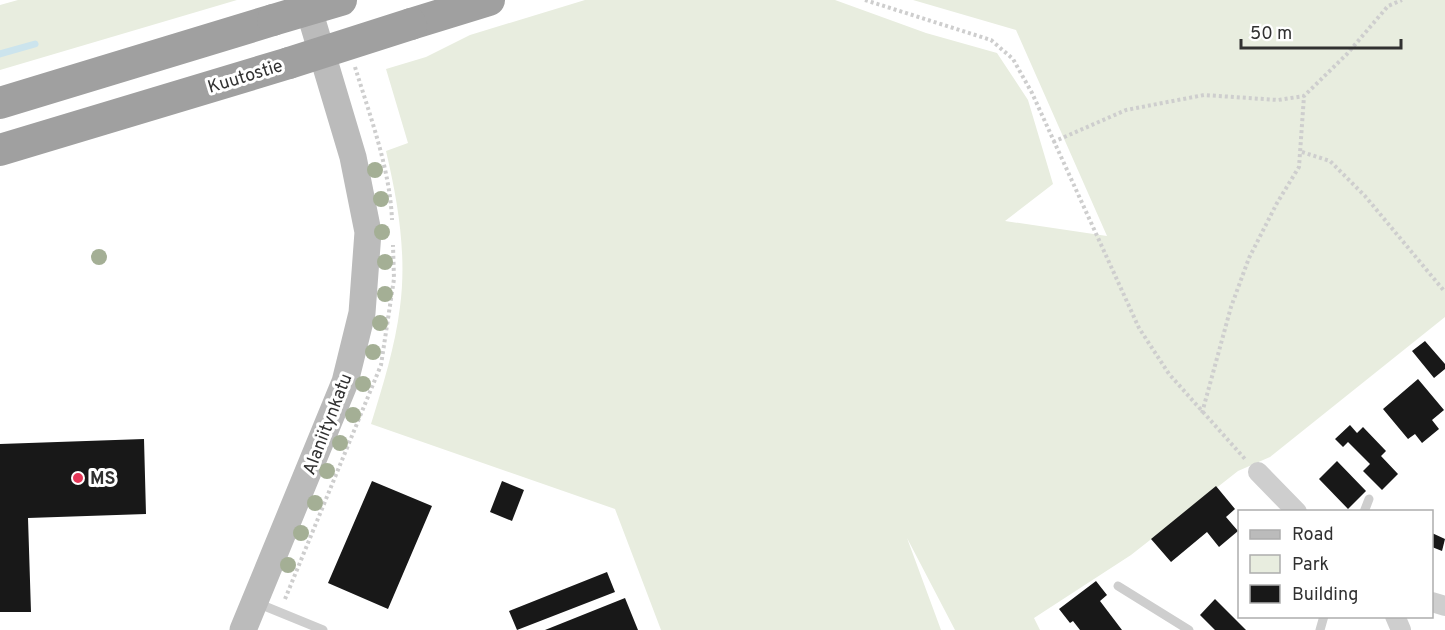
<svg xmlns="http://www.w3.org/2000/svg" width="1445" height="630" viewBox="0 0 1445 630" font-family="Overpass,sans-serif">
<rect width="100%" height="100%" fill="#fff"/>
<path fill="#e8eddf" d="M18 0H237L0 70V5Z
M585 0H835L926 33 997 53 1028 100 1053 184 1005 221 1107 236 1016 30 913 0H1445V317L1270 457 1238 471 1131 555 1034 618 1040 630H955L907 538 941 630H661L615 509 371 424C383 385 395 347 400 307 407 255 398 202 386 151L408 143 386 69 426 57 470 35Z"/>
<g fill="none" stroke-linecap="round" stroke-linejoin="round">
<path stroke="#cce4ed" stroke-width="7" d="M0 54 35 44"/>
</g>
<path fill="#181818" d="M1425 341 1445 364V369L1434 378 1412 351Z
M1418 379 1444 410 1432 420 1439 429 1422 443 1415 434 1408 439 1383 409Z
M1350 425 1357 433 1363 427 1386 451 1381 456 1398 474 1382 490 1363 471 1370 464 1348 442 1343 447 1335 439Z
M144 439 146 514 28 518 31 612H0V444Z
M1337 461 1366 491 1348 509 1319 479Z
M372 481 432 506 388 609 328 583Z
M502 481 524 490 512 521 490 512Z
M1216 486 1235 509 1226 517 1238 531 1219 547 1207 532 1171 562 1151 539Z
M1432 533 1445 539 1442 551 1432 547Z
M607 572 615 592 517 630 509 611Z
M1096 581 1107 595 1100 601 1122 630H1080L1073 621 1070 623 1059 609Z
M625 598 638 630H545Z
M1215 599 1246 630H1215L1200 615Z"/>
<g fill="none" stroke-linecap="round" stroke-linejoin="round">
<path stroke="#cecece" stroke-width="4" stroke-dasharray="3 3" stroke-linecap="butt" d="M865 0 991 40 1013 59 1032 93 1139 328 1169 374 1245 459
M355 67C370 116 390 169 392 220
M1053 142 1126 110 1204 95 1278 100 1304 96 1347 54 1388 6 1402 0
M1302 152 1330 161 1365 196 1445 292
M1202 413 1231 307 1249 258 1277 203 1299 167 1304 96
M285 599 381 365 394 279 393 245"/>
<path stroke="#cecece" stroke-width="9" d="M1364 512 1369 499
M1118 586 1189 630
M257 603 323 630
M1320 630 1324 616"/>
<path stroke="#cecece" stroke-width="20" d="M1258 472 1297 512
M1432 602 1445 606
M1395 616 1401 630"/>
<path stroke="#bbb" stroke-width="27" d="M243 630 345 382 362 313 368 232 353 157 306 0"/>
<path stroke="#a0a0a0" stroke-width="32" d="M411 24 489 0
M0 103 273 20
M0 150 289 63"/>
<path stroke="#a0a0a0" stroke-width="32" d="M273 20 341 0
M289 63 411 24"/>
</g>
<g fill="#a4af95">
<circle cx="375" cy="170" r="8"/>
<circle cx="381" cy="199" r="8"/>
<circle cx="382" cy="232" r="8"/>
<circle cx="99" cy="257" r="8"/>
<circle cx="385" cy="262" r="8"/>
<circle cx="385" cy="294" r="8"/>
<circle cx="380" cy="323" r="8"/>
<circle cx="373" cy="352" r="8"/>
<circle cx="363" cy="384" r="8"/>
<circle cx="353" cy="415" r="8"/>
<circle cx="340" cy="443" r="8"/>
<circle cx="327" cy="471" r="8"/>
<circle cx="315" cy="503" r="8"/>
<circle cx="301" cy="533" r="8"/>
<circle cx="288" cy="565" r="8"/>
</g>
<circle fill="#e43657" stroke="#fff" stroke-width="2" cx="78" cy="478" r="6"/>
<g text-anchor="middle" stroke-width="6" stroke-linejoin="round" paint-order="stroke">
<g font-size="18" fill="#313131" stroke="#fff">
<text transform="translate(245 76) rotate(-17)" y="6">Kuutostie</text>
<text transform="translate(327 424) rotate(-69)" y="6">Alaniitynkatu</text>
</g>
<g font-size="18" font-weight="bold" fill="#313131" stroke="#fff" text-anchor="start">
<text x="90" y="484">MS</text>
</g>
</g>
<rect x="1238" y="510" width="195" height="108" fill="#ffffff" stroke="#adadad" stroke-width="1.5"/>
<rect x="1250" y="530" width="30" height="9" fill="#bbbbbb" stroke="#adadad" stroke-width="1.5"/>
<text x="1292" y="540" font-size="18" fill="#313131">Road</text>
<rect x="1250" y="555" width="30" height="18" fill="#e8eddf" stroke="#adadad" stroke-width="1.5"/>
<text x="1292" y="570" font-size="18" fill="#313131">Park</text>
<rect x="1250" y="585" width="30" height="18" fill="#181818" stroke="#adadad" stroke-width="1.5"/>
<text x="1292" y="600" font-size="18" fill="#313131">Building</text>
<path d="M1241 39v9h160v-9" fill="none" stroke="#313131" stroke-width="3"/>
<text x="1250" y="39" font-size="18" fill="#313131" stroke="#ffffff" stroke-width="4.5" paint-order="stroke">50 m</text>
</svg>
